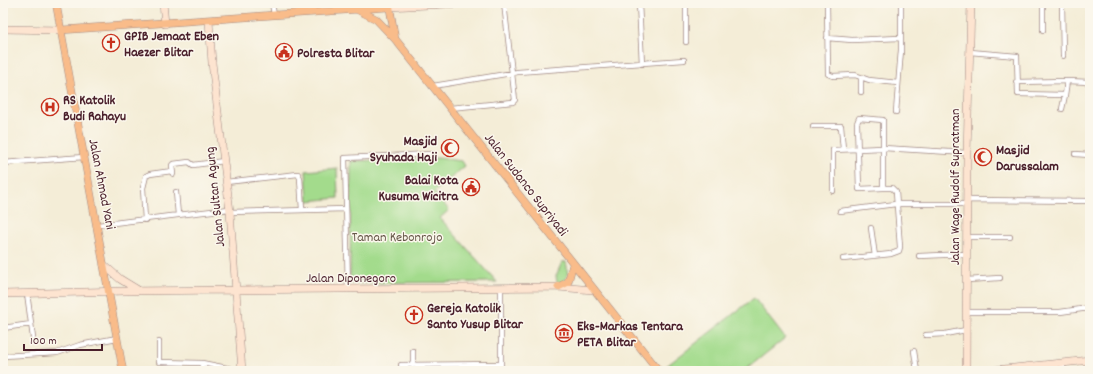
<svg xmlns="http://www.w3.org/2000/svg" width="1093" height="374" viewBox="0 0 1093 374" font-family="Dekko,sans-serif">
<rect width="100%" height="100%" fill="#fbf7ec"/>
<filter id="ink" filterUnits="userSpaceOnUse"><feTurbulence type="fractalNoise" baseFrequency=".025" numOctaves="2"/><feDisplacementMap in="SourceGraphic" scale="8" xChannelSelector="R" yChannelSelector="G"/><feConvolveMatrix kernelMatrix="1 2 1 2 8 2 1 2 1" color-interpolation-filters="sRGB"/></filter>
<filter id="wash" filterUnits="userSpaceOnUse"><feTurbulence type="fractalNoise" baseFrequency=".012" numOctaves="4" result="noise"/><feDisplacementMap in="SourceGraphic" scale="16" xChannelSelector="R" yChannelSelector="G"/><feGaussianBlur stdDeviation="0.9" result="paint"/><feColorMatrix in="noise" values="0 0 0 0 0 0 0 0 0 0 0 0 0 0 0 0 0 1.4 0 .05"/><feComposite in="paint" operator="in"/></filter>
<g filter="url(#wash)">
<rect width="100%" height="100%" fill="#f4edd7"/>
<path fill="#a3db8c" stroke="#767d5c" d="M438 158 462 161 465 166 434 192 449 210 440 218 497 282 350 283 351 161Z
M337 168 338 198 308 201 306 171Z
M562 262H566C568 270 570 285 557 282L556 276Z
M754 298 785 338 744 371H666L664 368Z"/>
</g>
<g filter="url(#ink)">
<g fill="none" stroke-linecap="round" stroke-linejoin="round">
<defs>
<path id="street" d="M272 3 274 15
M309 3 310 12
M639 3 642 64
M686 3V42
M827 3 828 74 833 76 855 75 869 80 898 83
M1062 3 1063 56
M1043 30V3
M827 38 852 40 900 38
M970 52 1017 56 1018 94 1065 95 1067 81 1090 82
M1016 82 1067 81
M433 86 518 72 684 60
M861 92V78
M450 108 513 102 515 100 504 3
M1062 109 1065 95
M896 112 901 50V3
M813 126H841L843 149
M1075 154 1090 155
M3 163 84 157
M173 174 172 165 173 164 189 162 193 165 224 161
M226 182 298 174 300 178 302 210
M833 191V150L883 148 967 153
M967 200 1090 201
M840 211 896 204H967
M230 212 346 209
M178 215 229 209
M145 220 143 188 146 176 150 174 172 171
M98 225 178 215 176 192
M3 226V233
M871 228 875 256
M967 237H1010
M919 256 967 254
M843 259 891 254 899 251 900 247 896 192 892 188H883V120L859 118 857 123 859 189 883 188
M967 280 1000 278
M348 290 345 158 432 154
M27 293 33 338
M967 312H1060L1089 308 1090 304
M3 328 31 324
M926 335 945 334 966 330
M159 342V362L202 363 242 371
M413 351V366
M914 351 917 371
M3 356 57 353 80 345 117 338
M202 363V371
M1062 363 1064 371
M401 365 501 364
M51 371 61 370
M501 371V288"/>
<path id="secondary" d="M163 3 165 24
M389 7 466 3
M209 21 212 63 230 212 242 371
M3 29 61 30
M104 265 120 279 138 290
M3 294 125 291 558 287 593 290
M966 371 967 153 971 3
M986 371 1090 360"/>
<path id="primary" d="M56 3 123 371
M389 3 395 39 659 371
M358 10 376 19 395 39
M61 30 389 7
M558 287 568 282 573 264"/>
</defs>
<use href="#street" stroke="#9f8681" stroke-width="6"/>
<use href="#secondary" stroke="#9f8681" stroke-width="8"/>
<use href="#primary" stroke="#9f8681" stroke-width="8"/>
<use href="#street" stroke="#fff" stroke-width="4.5"/>
<use href="#secondary" stroke="#fde4d0" stroke-width="7"/>
<use href="#primary" stroke="#f9bc8a" stroke-width="7"/>
</g>
</g>
<defs>
<symbol id="church-ring" viewBox="-11 -11 22 22"><circle r="9.5" fill="#fbf7ec" stroke="#c8321e" stroke-width="1.5"/><path d="M-1.2-6h2.4v3.5h3.3v2.4h-3.3V6h-2.4V-.1h-3.3v-2.4h3.3Z" fill="#c8321e"/></symbol>
<symbol id="civic-ring" viewBox="-11 -11 22 22"><circle r="9.5" fill="#fbf7ec" stroke="#c8321e" stroke-width="1.5"/><path d="M-.6-6.5H3V-4.5H.6V-3L4-1V1h2V6H-6V1h2V-1L-.6-3ZM-1.2 2.5V6h2.4V2.5Z" fill="#c8321e"/></symbol>
<symbol id="hospital-ring" viewBox="-11 -11 22 22"><circle r="9.5" fill="#fbf7ec" stroke="#c8321e" stroke-width="1.5"/><path d="M-5-5h3v3.5h4V-5h3V5h-3V1.5h-4V5h-3Z" fill="#c8321e"/></symbol>
<symbol id="mosque-ring" viewBox="-11 -11 22 22"><circle r="9.5" fill="#fbf7ec" stroke="#c8321e" stroke-width="1.5"/><path d="M3.5-4.9A6 6 0 1 0 3.5 4.9A5 5 0 1 1 3.5-4.9Z" fill="#c8321e"/></symbol>
<symbol id="museum-ring" viewBox="-11 -11 22 22"><circle r="9.5" fill="#fbf7ec" stroke="#c8321e" stroke-width="1.5"/><path d="M0-6L6-3V-2H-6V-3ZM-5-1h2V3h-2ZM-1-1h2V3h-2ZM3-1h2V3H3ZM-6 4H6V6H-6Z" fill="#c8321e"/></symbol>
</defs>
<g fill-rule="evenodd">
<use href="#church-ring" x="101" y="33" width="20" height="20"/>
<use href="#civic-ring" x="274" y="42" width="20" height="20"/>
<use href="#hospital-ring" x="40" y="97" width="20" height="20"/>
<use href="#mosque-ring" x="440" y="138" width="20" height="20"/>
<use href="#mosque-ring" x="973" y="147" width="20" height="20"/>
<use href="#civic-ring" x="461" y="177" width="20" height="20"/>
<use href="#church-ring" x="404" y="305" width="20" height="20"/>
<use href="#museum-ring" x="554" y="323" width="20" height="20"/>
</g>
<g text-anchor="middle" stroke-width="3" stroke-linejoin="round" paint-order="stroke">
<g font-size="14" font-weight="bold" fill="#4a1f2b" stroke="#fbf7ec" text-anchor="start">
<text x="124" y="40">GPIB Jemaat Eben<tspan x="124" dy="16">Haezer Blitar</tspan></text>
<text x="297" y="57">Polresta Blitar</text>
<text x="63" y="104">RS Katolik<tspan x="63" dy="16">Budi Rahayu</tspan></text>
<text x="437" y="145" text-anchor="end">Masjid<tspan x="437" dy="16">Syuhada Haji</tspan></text>
<text x="996" y="154">Masjid<tspan x="996" dy="16">Darussalam</tspan></text>
<text x="458" y="184" text-anchor="end">Balai Kota<tspan x="458" dy="16">Kusuma Wicitra</tspan></text>
<text x="427" y="312">Gereja Katolik<tspan x="427" dy="16">Santo Yusup Blitar</tspan></text>
<text x="577" y="330">Eks-Markas Tentara<tspan x="577" dy="16">PETA Blitar</tspan></text>
</g>
<g font-size="14" fill="#4a1f2b" stroke="#fbf7ec">
<text transform="translate(103 184) rotate(79)" y="5">Jalan Ahmad Yani</text>
<text transform="translate(527 184) rotate(52)" y="5">Jalan Sudanco Supriyadi</text>
<text transform="translate(954 187) rotate(-90)" y="5">Jalan Wage Rudolf Supratman</text>
<text transform="translate(214 197) rotate(-96)" y="5">Jalan Sultan Agung</text>
<text x="351" y="282">Jalan Diponegoro</text>
</g>
<g font-size="14" fill="#655748" stroke="#fbf7ec">
<text x="397" y="241">Taman Kebonrojo</text>
</g>
</g>
<rect width="1093" height="374" fill="none" stroke="#fbf7ec" stroke-width="16"/>
<path d="M24 344v6h78v-6" fill="none" stroke="#4a1f2b" stroke-width="2"/>
<text x="30" y="344" font-size="12" fill="#4a1f2b" stroke="#fbf7ec" stroke-width="3" paint-order="stroke">100 m</text>
</svg>
